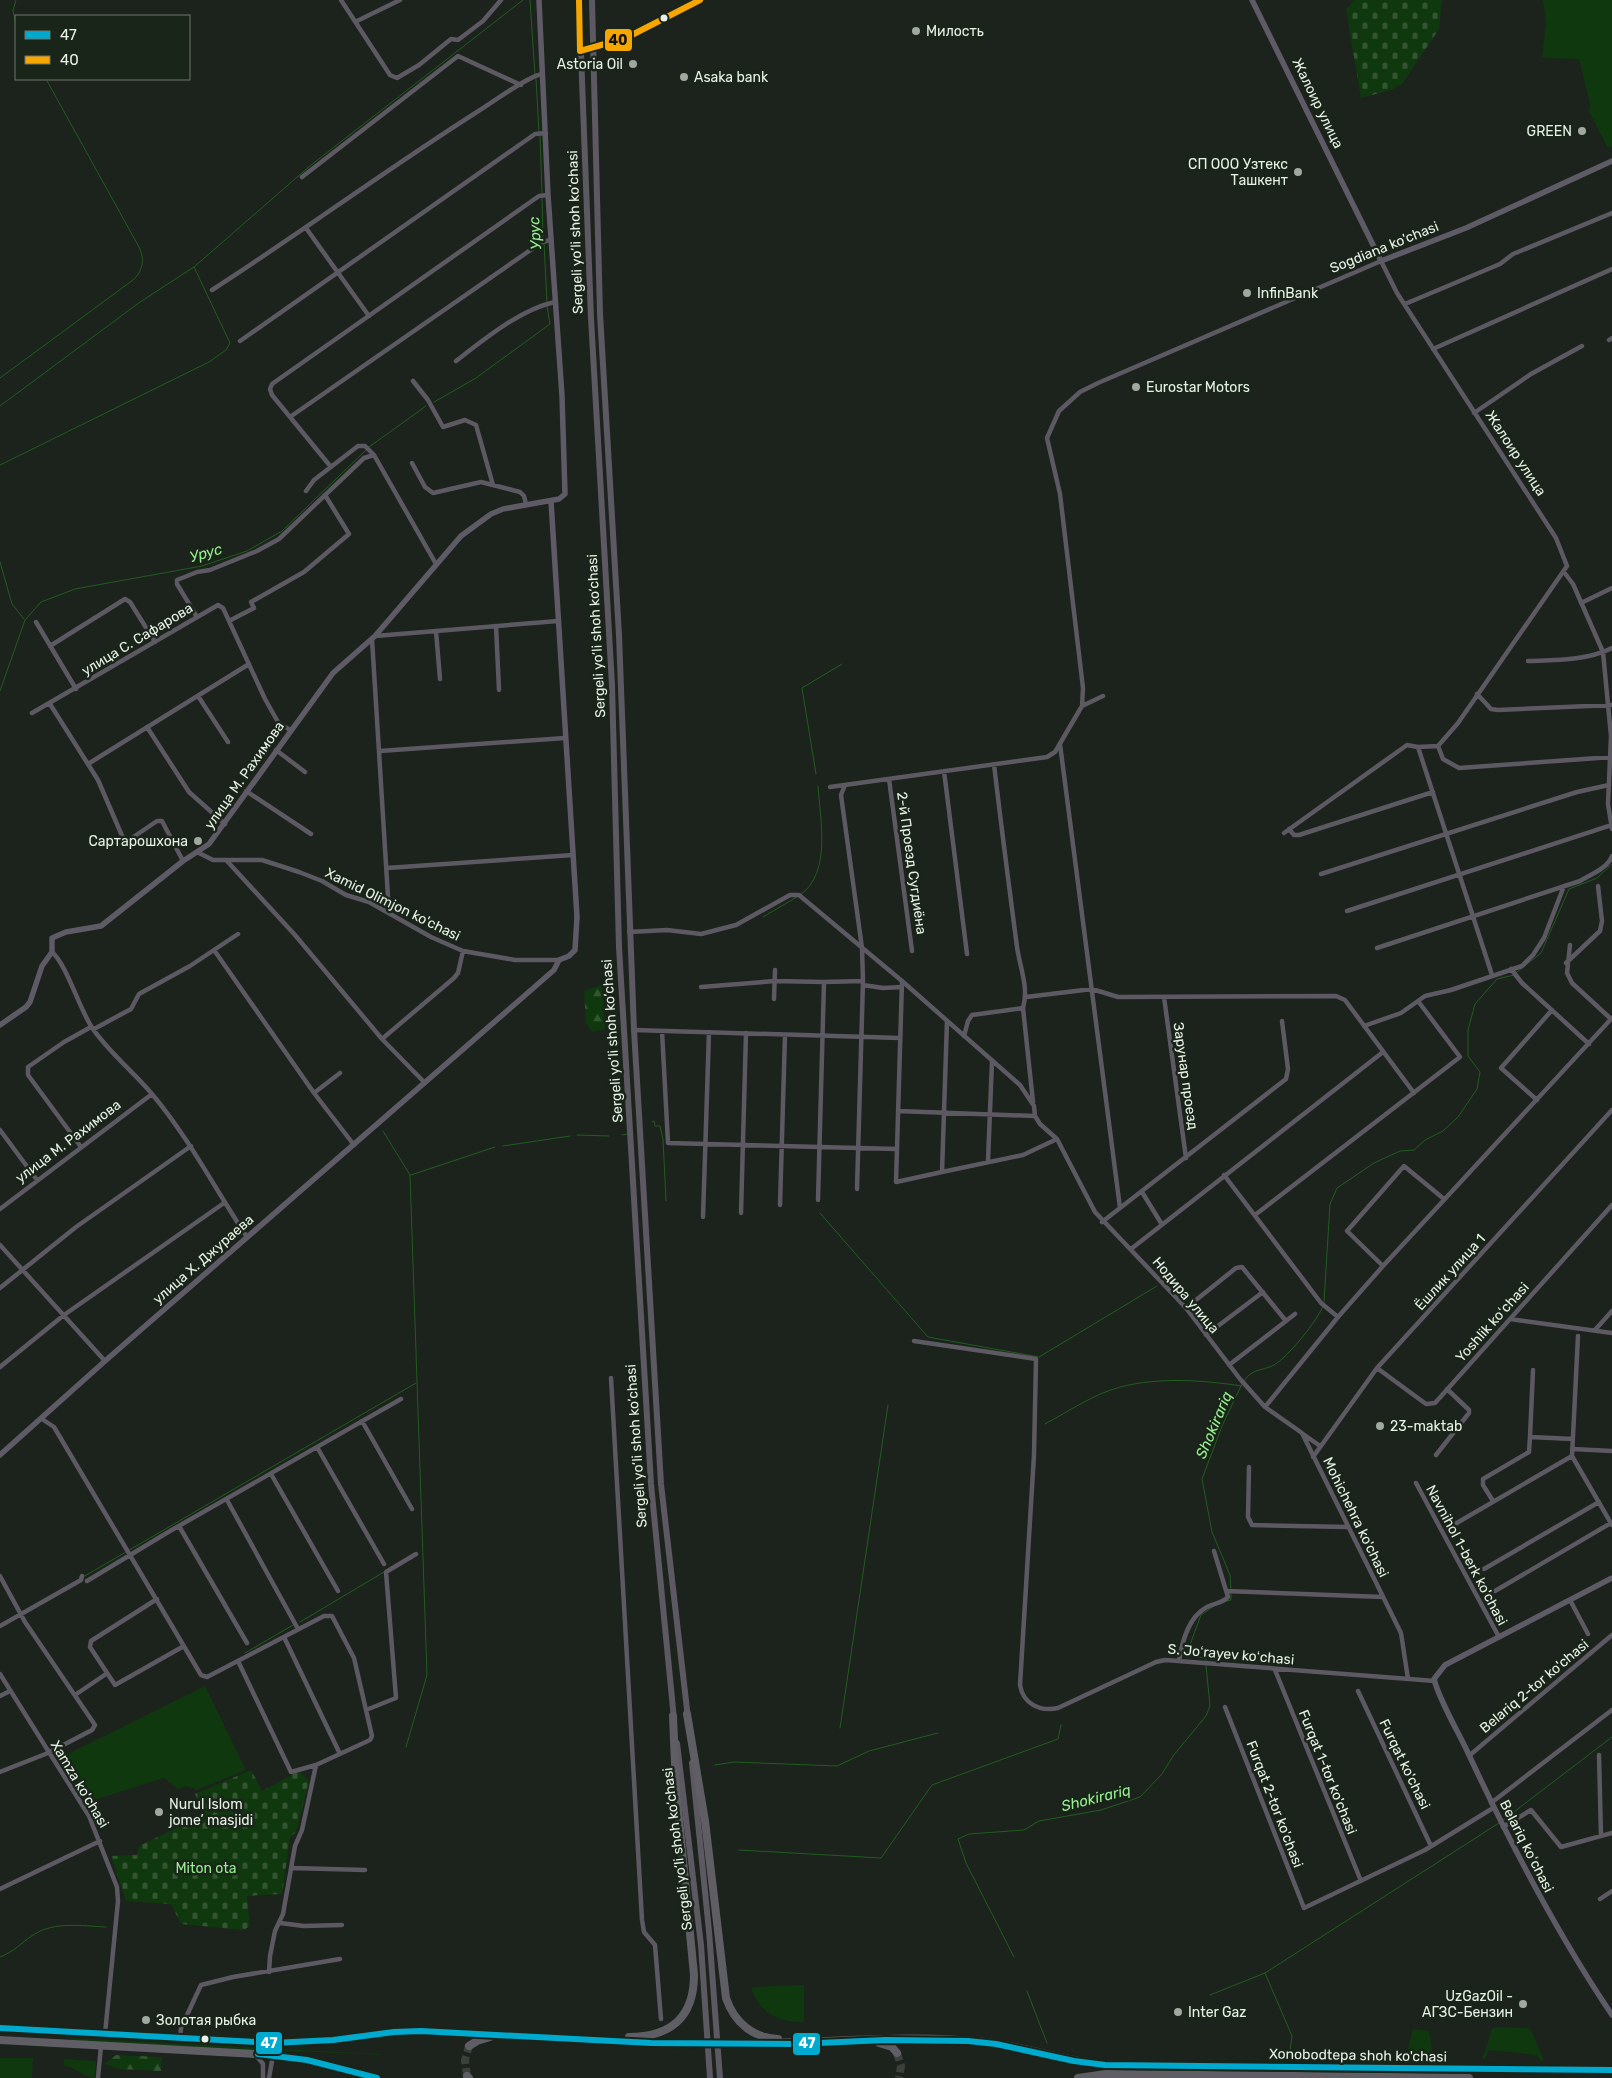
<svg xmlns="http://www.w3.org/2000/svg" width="1612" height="2078" viewBox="0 0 1612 2078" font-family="Rubik,sans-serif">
<defs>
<pattern id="forest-firs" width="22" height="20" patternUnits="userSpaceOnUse" patternTransform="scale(1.25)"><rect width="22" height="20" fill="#10380e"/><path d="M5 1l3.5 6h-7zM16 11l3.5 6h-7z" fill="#335531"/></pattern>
<pattern id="cemetery-stones" width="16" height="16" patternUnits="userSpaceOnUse" patternTransform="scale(1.25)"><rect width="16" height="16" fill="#10380e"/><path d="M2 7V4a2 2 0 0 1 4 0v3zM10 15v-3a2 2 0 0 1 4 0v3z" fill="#335531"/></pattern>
</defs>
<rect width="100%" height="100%" fill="#1c221c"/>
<path fill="#10380e" d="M1543 0H1612V146L1608 148 1589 112 1590 104 1579 59 1542 58 1546 22Z
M205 1686 246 1770 197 1790 187 1786 178 1789 164 1778 91 1801 62 1757Z
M804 1985V2022C777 2022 759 2013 751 1987Z
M1496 2027 1528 2028 1531 2030 1544 2060 1541 2061 1537 2055 1489 2050 1485 2059H1482L1492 2029Z
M1413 2029 1429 2031 1433 2057H1406Z
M71 2038 379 2054 380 2055 70 2041Z
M0 2058H33L32 2078H0Z
M64 2059 96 2061 95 2078C83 2078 75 2066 64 2066Z"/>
<path fill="url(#forest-firs)" d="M602 985 605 1029 592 1032 586 1023 584 991Z
M116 2055 162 2057 161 2071 119 2069 105 2064Z"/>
<path fill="url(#cemetery-stones)" d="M1354 0H1442L1439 29 1402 84 1391 90 1361 98 1346 10Z
M251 1770 262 1791 299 1771 309 1781 296 1832 290 1837 282 1894 247 1896 250 1926 244 1930 181 1924 171 1904 126 1901 111 1856 137 1855 139 1846 205 1814 195 1794Z"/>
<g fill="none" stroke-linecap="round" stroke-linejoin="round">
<path stroke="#215d1f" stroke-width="1" d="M16 0 13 11 16 24
M530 0 535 75
M536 79 539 132
M540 136 542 194
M542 198 543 239
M544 243 547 302
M0 378 133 280C143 271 145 259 139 247L46 79
M434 402 476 378 550 324 547 306
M0 406 140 302 194 267 311 165 523 0
M369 447 426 406
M0 465 209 362 226 350 230 343 194 267
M0 562 12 604 24 619
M0 691 25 620 41 602 75 589 202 566 247 551 282 531 366 450
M816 774 802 688 842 664
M800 895C832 873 820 819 818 786
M763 917 797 897
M1517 972 1541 953 1569 889 1597 878 1612 864
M652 1122 654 1121 655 1126H660L663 1139 666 1201
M383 1131 410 1175 427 1675 406 1747
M577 1135 609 1136
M622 1135 628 1134
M503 1146 570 1136
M411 1175 495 1147
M820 1213 928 1337 1039 1357 1157 1286
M1324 1302 1330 1204 1337 1188 1374 1163 1400 1151 1414 1150 1425 1140 1443 1131 1458 1117 1477 1089 1480 1072 1468 1056V1030L1475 1004 1497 979 1514 975
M1244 1381C1252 1368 1263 1371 1274 1365 1287 1358 1318 1320 1323 1306
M1045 1424C1069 1411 1094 1394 1120 1387 1160 1377 1201 1380 1242 1386
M83 1577 416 1383
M1231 1590 1230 1575 1212 1532 1202 1479 1222 1426 1242 1384
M1226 1601 1231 1600V1594
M300 1622 384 1572
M245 1653 293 1625
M1206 1661V1659L1187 1653 1201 1615 1214 1606
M840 1728 888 1405
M715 1765 734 1762 837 1766 869 1751 938 1733
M1502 1821 1612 1737
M739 1850 881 1858 932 1785 1058 1739 1061 1725
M0 1957C15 1951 20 1944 33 1935 55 1921 81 1926 106 1927
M1014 1957 966 1863 958 1839 969 1834 1024 1830 1039 1821 1101 1810 1140 1797 1162 1774 1173 1756 1206 1716 1210 1706 1206 1665
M1265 1973 1292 2036 1290 2051
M1027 1991 1047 2043
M1210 1995 1265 1973 1499 1823"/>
<path stroke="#3b413a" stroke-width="8" stroke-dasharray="8 4" stroke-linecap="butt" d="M897 2053 901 2066 899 2078
M467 2076 465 2060 469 2046"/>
<path stroke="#5d5963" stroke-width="4.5" d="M341 0 390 75 397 78 419 65 451 39 458 40 483 21 501 0
M357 21 400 0
M302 177 458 56 521 85
M306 228 369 316
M212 290C302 232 387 169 477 112 492 103 526 77 542 74
M1405 304 1500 264 1513 254 1612 213
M1609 340 1612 338
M240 341 535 134 546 133
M1433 349 1612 269
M456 361C483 340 521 309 555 302
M413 381 428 400 443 427 465 420 476 425 493 485
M1474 413 1531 374 1582 346
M290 417 542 242 550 240
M412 463 425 487 433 493 481 482 520 492 524 496 526 504
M331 467 272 395 270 389 272 384 539 196 548 195
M306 491 314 480 358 446H365L374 455 436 564
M1564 572 1573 584 1603 652 1611 736 1608 804 1612 829
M1581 603 1612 588
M197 617 177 584V580L197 572 210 570 257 551 279 539 364 458 374 455
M229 621 254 608 251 602 304 572 349 534 325 495
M36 622 76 689
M496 626 499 690
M436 631 440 679
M375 636 558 621
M372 639 389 913
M50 646 125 599 130 602 155 642
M1528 661C1556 660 1586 661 1612 648
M1477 694 1491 709 1498 710 1612 705
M198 696 228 742
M50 704 98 780 123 838 129 840 157 821H162L183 861
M1082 706 1083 688 1060 494 1047 438 1059 411 1080 392 1098 383 1381 261 1397 293 1556 538 1567 566 1458 723 1438 746 1418 747 1407 745 1284 833
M32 713 218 605 223 608 265 699 278 722 290 730
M147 727 189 792 225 824
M1060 744 1120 1208
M1438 746 1443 759 1459 768 1612 757
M1418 747 1492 975
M276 750 305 772
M380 751 565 738
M88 764 249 664
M994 764C1001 825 1009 886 1017 947 1020 968 1029 987 1023 1008L1033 1102
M944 771 967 954
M889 779 912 951
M845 785 841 795 862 948 863 981 857 1189
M830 787 1047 757 1055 752 1082 706 1103 696
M246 791 311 834
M1289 829 1294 835H1299L1433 792
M199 853 213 860H262L299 872 322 881 346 895 369 902 431 937 463 951 515 960H559
M227 861 295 935 382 1039 425 1083
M387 868 573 855
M1321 874 1577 792 1609 785
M1347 911 1612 825
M629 932 667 930 701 934 736 925 790 895H799L902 981 1020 1085 1034 1106 1035 1116 1040 1124 1057 1139 1095 1212 1186 1308 1240 1379 1265 1407 1302 1433 1401 1633 1408 1679
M1570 945 1567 973 1572 983 1611 1019
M1377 948 1580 881C1590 875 1608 868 1612 856
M214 950 314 1093 354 1145
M52 952C66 964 79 1007 91 1026 107 1051 133 1071 152 1094 189 1138 215 1189 247 1237
M1566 963 1600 931 1602 921 1598 886
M1511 969 1522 983 1589 1044
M902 981 896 1182 942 1172
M824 982 863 981
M863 985 883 988 902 987
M701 987 775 981 824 982 818 1200
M1026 997 1092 989 1118 997 1336 996 1345 1000 1414 1093
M1164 997 1186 1158
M774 999 775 970
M947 1021 942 1172 1023 1155 1057 1139
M1364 1026 1401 1013 1425 996 1451 990 1522 966 1533 955 1544 938 1564 886
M94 1029 131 1009 139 994 190 966 238 934
M634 1030 900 1038
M662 1031 668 1143 897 1149
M964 1036 968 1021 972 1015 1023 1008
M382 1039 454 978 458 973 463 951
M314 1093 340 1073
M1537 1100 1501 1068 1552 1010
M898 1111 1035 1116
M0 1130 37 1180
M81 1147 28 1075V1067L64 1042 91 1027
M988 1161 992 1061
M1224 1175 1321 1303 1338 1317
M1142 1192 1161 1223
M780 1205 785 1035
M0 1209 152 1094
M741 1213 746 1033
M1255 1215 1460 1057 1418 1001
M703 1217 709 1032
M1102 1222 1286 1079 1288 1069 1282 1021
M0 1245 105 1361
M1131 1249 1383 1052
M1383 1266 1347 1231 1404 1166 1444 1199
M0 1288 76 1227 191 1146
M1186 1308 1236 1268 1242 1267 1286 1321 1229 1365
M1510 1319 1612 1333
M1286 1321 1295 1314
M1595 1330 1612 1311
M1206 1335 1263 1292
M914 1341 1036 1359 1034 1455 1020 1685C1023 1704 1040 1712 1058 1708L1156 1662 1165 1660 1435 1681
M0 1367 64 1315 224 1203
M1377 1368 1426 1404 1435 1403 1612 1205
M1533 1370 1530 1437 1573 1439
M611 1378 642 1920 644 1932 655 1945 661 2019
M1265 1407 1338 1317 1383 1266 1612 1018
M42 1419 54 1427 201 1675 207 1677 324 1616H332L354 1658 372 1736 370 1740 316 1765 291 1772 238 1661
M362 1421 412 1509
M1303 1434 1320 1446
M317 1447 384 1564
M1572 1449 1612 1451
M1436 1455 1469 1413V1410L1447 1389
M1572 1456 1578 1336
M1313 1457 1377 1368 1612 1110
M1249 1467 1248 1517 1252 1525 1347 1527
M271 1474 338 1591
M1416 1483 1499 1637
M227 1500 298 1629
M1493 1501 1483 1485V1479L1529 1452 1530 1437
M1455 1524 1572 1456 1612 1525
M179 1526 247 1643
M1484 1569 1599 1502
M0 1576 25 1622 95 1725 92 1730 48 1753 0 1772
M87 1581 170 1531 401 1399
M1226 1591 1383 1597
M1495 1591 1611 1523
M157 1599 91 1641 90 1647 115 1685 184 1646
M1570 1600 1588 1634
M0 1626 81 1580 82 1576
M284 1637 340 1754
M1179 1661C1182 1642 1188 1617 1207 1607 1214 1603 1223 1603 1228 1597L1214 1551
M1275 1670 1361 1881
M0 1674 89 1816 117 1887 118 1901 105 2034
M1358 1691 1431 1846
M75 1695 106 1674
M0 1696 10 1691
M1225 1707 1304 1908 1425 1850 1493 1808
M366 1710 396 1698 386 1572 416 1554
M1470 1755 1612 1635
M1599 1755 1601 1836
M1491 1803 1612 1710
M1503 1827 1531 1810 1561 1847 1612 1833
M292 1868 365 1870
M0 1889 100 1841
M1600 1899 1612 1891
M280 1923 304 1926 342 1925
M269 1972 270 1956 275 1931 283 1914 295 1846 302 1830 316 1765
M180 2038 181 2028 201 1985 233 1977 340 1959
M256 2055 263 2064V2078
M98 2078 101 2046
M269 2078 273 2055"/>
<path stroke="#5e5b67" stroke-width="5.5" d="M1252 0 1381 261 1466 228 1612 161
M580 51C619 47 664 17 700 0
M0 1025 26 1007 30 1002 42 966 52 952V938L66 932 101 926 183 861 209 844 333 673 375 636 461 536 491 514 503 509 559 499 565 494 562 396 548 195 539 0
M0 1455 105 1361 554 970 559 960 569 956 575 950 577 917 551 501
M1612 1578 1445 1665 1434 1679C1439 1700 1459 1733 1469 1755 1511 1845 1556 1932 1612 2015"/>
<path stroke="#5c5962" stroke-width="6" d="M579 0 591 318 612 685 619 947 624 1030 651 1484 674 1719
M592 0 600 314 619 635 634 1030 661 1484 688 1718
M677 1743 701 1945 710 2078
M692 1763 709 1931 720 2078"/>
<path stroke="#605e65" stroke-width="8" d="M687 1714 705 1821 726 1998C734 2022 753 2038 778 2039
M0 2028 273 2043 333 2040 394 2032 421 2031 651 2043
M629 2037C669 2037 694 2019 694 1975L676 1788 673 1716
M0 2040 273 2055 307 2060 377 2078
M742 2043C822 2044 905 2033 985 2042 1025 2047 1064 2060 1105 2065L1612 2070
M879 2043 892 2047 897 2053
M469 2046 477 2041 490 2037
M467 2076 469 2078
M1078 2078 1106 2074 1469 2078"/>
<path stroke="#605e65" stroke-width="8" d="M651 2043H742"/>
<defs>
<path id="bus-1" d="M0 2028 273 2043 333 2040 394 2032 421 2031 651 2043 797 2044 885 2040 968 2041 996 2044 1074 2061 1105 2065 1612 2070
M258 2054 307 2060 377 2078"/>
<path id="bus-2" d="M579 0 580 51 626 38 700 0"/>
</defs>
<use href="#bus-1" stroke="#1a2519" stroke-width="10"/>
<use href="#bus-2" stroke="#1a2519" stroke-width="10"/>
<use href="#bus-1" stroke="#00a9ce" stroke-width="6"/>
<use href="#bus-2" stroke="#f7a600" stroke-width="6"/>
</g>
<g fill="#e8f0e7" stroke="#1a2519" stroke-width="2">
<circle cx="664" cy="18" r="4.5"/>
<circle cx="205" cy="2039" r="4.5"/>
</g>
<g fill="#a1a8a0" stroke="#1a2519" stroke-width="2">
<circle cx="916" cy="31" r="5"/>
<circle cx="633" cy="64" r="5"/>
<circle cx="684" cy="77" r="5"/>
<circle cx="1582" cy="131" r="5"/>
<circle cx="1298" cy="172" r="5"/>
<circle cx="1247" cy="293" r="5"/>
<circle cx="1136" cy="387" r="5"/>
<circle cx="198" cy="841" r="5"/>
<circle cx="1380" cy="1426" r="5"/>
<circle cx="159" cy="1812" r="5"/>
<circle cx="1523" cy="2004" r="5"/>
<circle cx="1178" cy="2012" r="5"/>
<circle cx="146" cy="2020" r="5"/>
</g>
<g text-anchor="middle" stroke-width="5" stroke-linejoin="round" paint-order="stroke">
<g font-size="14" fill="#e8f0e7" stroke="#1a2519" text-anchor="start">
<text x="926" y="36">Милость</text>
<text x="623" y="69" text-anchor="end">Astoria Oil</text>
<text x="694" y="82">Asaka bank</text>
<text x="1572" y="136" text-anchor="end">GREEN</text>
<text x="1288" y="169" text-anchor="end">СП ООО Узтекс<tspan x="1288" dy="16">Ташкент</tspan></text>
<text x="1257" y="298">InfinBank</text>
<text x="1146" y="392">Eurostar Motors</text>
<text x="188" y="846" text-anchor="end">Сартарошхона</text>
<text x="1390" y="1431">23-maktab</text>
<text x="169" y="1809">Nurul Islom<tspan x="169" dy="16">jome’ masjidi</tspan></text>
<text x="1513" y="2001" text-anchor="end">UzGazOil -<tspan x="1513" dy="16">АГЗС-Бензин</tspan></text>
<text x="1188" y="2017">Inter Gaz</text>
<text x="156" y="2025">Золотая рыбка</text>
</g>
<g font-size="14" fill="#e8f0e7" stroke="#1a2519">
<text transform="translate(1318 103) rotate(64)" y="5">Жалоир улица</text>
<text transform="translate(575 232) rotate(-92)" y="5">Sergeli yo‘li shoh ko‘chasi</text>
<text transform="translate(1384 247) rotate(-22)" y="5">Sogdiana ko'chasi</text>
<text transform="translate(1516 453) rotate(57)" y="5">Жалоир улица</text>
<text transform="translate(596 636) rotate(-93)" y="5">Sergeli yo‘li shoh ko‘chasi</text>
<text transform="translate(137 639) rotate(-31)" y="5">улица С. Сафарова</text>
<text transform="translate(244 775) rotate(-55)" y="5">улица М. Рахимова</text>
<text transform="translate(912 863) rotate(82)" y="5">2-й Проезд Сугдиёна</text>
<text transform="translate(393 904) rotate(26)" y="5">Xamid Olimjon ko'chasi</text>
<text transform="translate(612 1041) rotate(-94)" y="5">Sergeli yo‘li shoh ko‘chasi</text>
<text transform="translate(1186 1076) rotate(82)" y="5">Зарунар проезд</text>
<text transform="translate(68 1141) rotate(-37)" y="5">улица М. Рахимова</text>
<text transform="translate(203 1259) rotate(-41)" y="5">улица Х. Джураева</text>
<text transform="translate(1450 1272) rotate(-48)" y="5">Ёшлик улица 1</text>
<text transform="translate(1186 1295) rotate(50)" y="5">Нодира улица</text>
<text transform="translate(1492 1322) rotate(-48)" y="5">Yoshlik koʻchasi</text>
<text transform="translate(636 1446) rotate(-94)" y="5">Sergeli yo‘li shoh ko‘chasi</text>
<text transform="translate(1356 1517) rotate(64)" y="5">Mohichehra ko'chasi</text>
<text transform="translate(1467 1555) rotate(62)" y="5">Navnihol 1-berk ko'chasi</text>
<text transform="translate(1231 1654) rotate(5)" y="5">S. Joʻrayev koʻchasi</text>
<text transform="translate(1534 1686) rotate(-40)" y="5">Belariq 2-tor ko'chasi</text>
<text transform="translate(1405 1764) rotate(64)" y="5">Furqat ko'chasi</text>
<text transform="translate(1328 1772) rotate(68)" y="5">Furqat 1-tor ko'chasi</text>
<text transform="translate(80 1784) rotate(59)" y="5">Xamza ko'chasi</text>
<text transform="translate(1275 1804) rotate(69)" y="5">Furqat 2-tor ko'chasi</text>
<text transform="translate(1527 1846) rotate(63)" y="5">Belariq koʻchasi</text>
<text transform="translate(677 1849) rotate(-97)" y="5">Sergeli yo‘li shoh ko‘chasi</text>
<text transform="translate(1358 2055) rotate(1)" y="5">Xonobodtepa shoh ko'chasi</text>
</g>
<g font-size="14" fill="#96ed90" stroke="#1a2519">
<text x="206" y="1873">Miton ota</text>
</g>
<g font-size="15" font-style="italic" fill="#97ee90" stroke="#1a2519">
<text transform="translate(535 233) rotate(-94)" y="5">Урус</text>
<text transform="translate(206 553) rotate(-16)" y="5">Урус</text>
<text transform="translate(1214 1425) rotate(-67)" y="5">Shokirariq</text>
<text transform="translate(1096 1798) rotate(-14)" y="5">Shokirariq</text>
</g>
</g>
<g stroke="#1a2519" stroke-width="2">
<rect x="604" y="28" width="29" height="24" rx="5" fill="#f7a600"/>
<rect x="255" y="2031" width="28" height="24" rx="5" fill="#00a9ce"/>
<rect x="792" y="2032" width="29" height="24" rx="5" fill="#00a9ce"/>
</g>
<g font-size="14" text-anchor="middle" font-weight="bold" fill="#fff">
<text x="269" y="2048">47</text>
<text x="807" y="2048">47</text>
</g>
<g font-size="14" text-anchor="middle" font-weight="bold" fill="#111">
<text x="618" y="45">40</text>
</g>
<rect x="15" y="15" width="175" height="65" fill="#1a2519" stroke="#6c766b"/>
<rect x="25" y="31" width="25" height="8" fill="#00a9ce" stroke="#6c766b"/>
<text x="60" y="40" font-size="15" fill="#e8f0e7">47</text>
<rect x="25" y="56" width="25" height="8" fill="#f7a600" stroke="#6c766b"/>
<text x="60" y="65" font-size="15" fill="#e8f0e7">40</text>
</svg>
